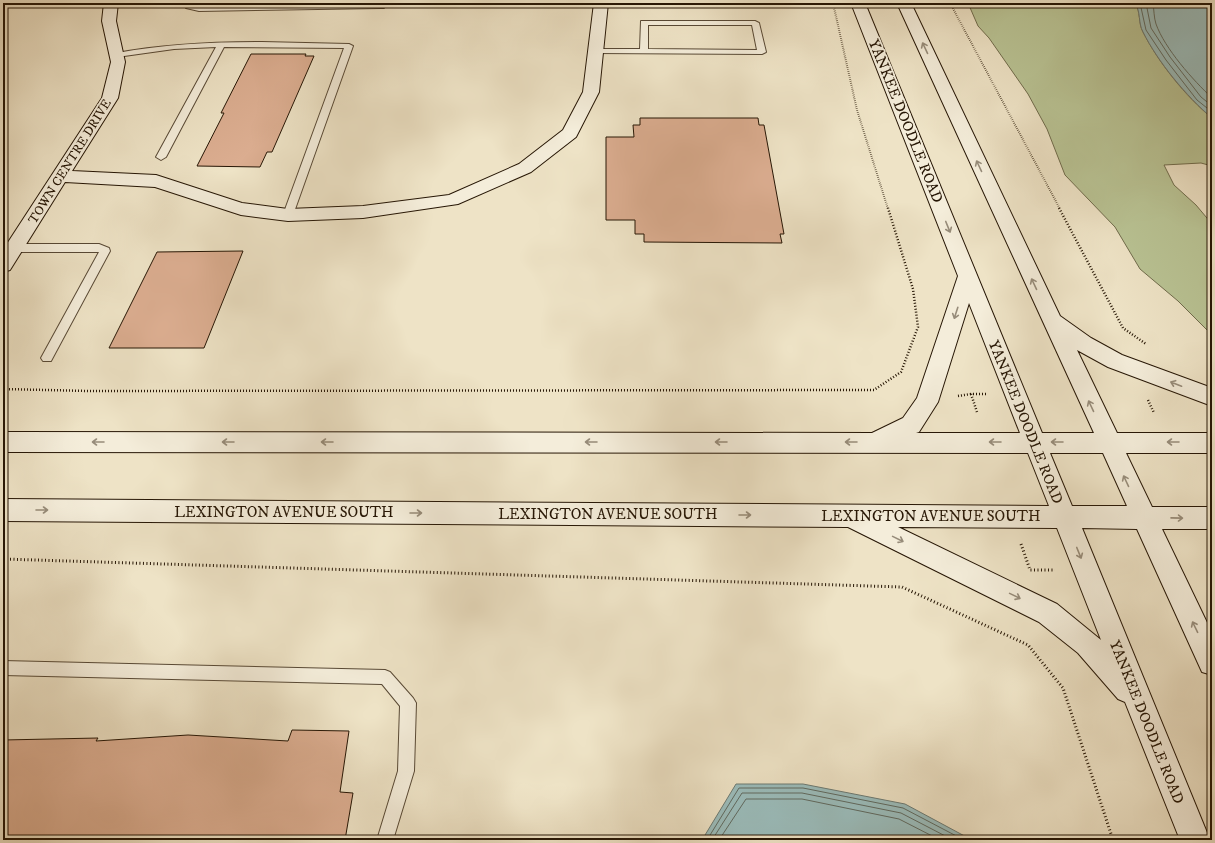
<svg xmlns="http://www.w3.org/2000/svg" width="1215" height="843" viewBox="0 0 1215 843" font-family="'IM FELL DW Pica',serif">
<rect width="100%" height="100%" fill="#eee3c6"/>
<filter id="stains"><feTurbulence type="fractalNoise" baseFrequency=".005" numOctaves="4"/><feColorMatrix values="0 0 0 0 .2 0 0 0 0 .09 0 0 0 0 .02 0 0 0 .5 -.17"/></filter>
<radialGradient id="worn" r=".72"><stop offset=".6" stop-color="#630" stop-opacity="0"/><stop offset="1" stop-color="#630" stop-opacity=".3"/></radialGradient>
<path fill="#b9c394" stroke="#706c4c" d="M968 3H1135C1141 12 1138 23 1143 32 1158 62 1186 97 1212 118V166L1201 163 1164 165 1174 185 1196 205 1212 224V335L1178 301 1140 269 1115 227 1065 175 1047 129 1028 94 989 38 978 26Z"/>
<path fill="#9bbdbc" stroke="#6c7a73" d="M1135 3H1212V118C1186 96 1158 62 1143 32 1138 23 1141 12 1135 3Z
M736 784H803L905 804 972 840H702Z"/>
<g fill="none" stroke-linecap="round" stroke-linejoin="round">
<path stroke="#606a60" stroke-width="1" d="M1140 3 1146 30 1166 60 1197 100 1212 112
M1146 3 1151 28 1170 57 1201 97 1212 106
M1153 3C1154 10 1154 18 1156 24 1165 49 1193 80 1212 98
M707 840 739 788H803L903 808 964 840
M712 840 742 793H802L901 813 953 840
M719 840 746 799H802L899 819 940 840"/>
</g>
<path fill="#dbad90" stroke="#261605" d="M251 54H306L305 56H314L272 152H267L260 167 197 166 224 113H221Z
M640 118H758L759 125H764L784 234H780L782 243 644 242V234H635V220H606V137H634L633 125H640Z
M243 251 204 348H109L157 252Z
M292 730 349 731 340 792 353 793 345 840H3V740L98 738 96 741 188 735 288 741Z"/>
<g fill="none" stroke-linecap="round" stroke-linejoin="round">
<defs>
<path id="lane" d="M184 3H192L199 7 386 3 384 8H381L199 11 186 8Z
M641 21H755L759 23 766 52 762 54 596 53 592 51 596 49H640ZM648 25H752L757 50 648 49Z
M262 42 349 44 353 46 293 215 288 218 283 215 344 48 224 47 166 157 161 160 156 157 216 47 174 49 117 57 113 55 117 53C165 44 213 42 262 42Z
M14 244H99L109 248 110 251 51 361H43L41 358 99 252H14L9 248Z
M3 661 385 670 390 672 413 698 416 703 414 771 393 840H377L398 771 400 706 382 684 3 675Z"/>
<path id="secondary" d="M104 3H118L116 21 125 62 118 98 72 171 156 175 242 203 288 209 363 206 449 195 519 164 563 130 583 92 594 3H608L599 92 576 137 531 172 458 204 363 218 288 221 241 215 155 187 65 182 10 270 3 272V250L102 98 111 62 102 21Z
M851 3H865L1042 433H1094L897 3H911L1060 316 1091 338 1122 355 1212 388V406L1108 367 1077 350 1117 433H1212V453H1126L1152 507H1212V529H1162L1212 633V675L1202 672 1137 529 1082 528 1210 840H1180L1125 702 1118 699 1078 653 1039 622 848 527 3 521V499L1049 506 1028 453 3 452V432L872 433 903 418 917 398 958 276ZM969 303 1020 433H916L919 432 938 402ZM1050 453H1103L1127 506H1072ZM898 527 1057 528 1101 640 1057 604Z"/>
</defs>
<use href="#lane" stroke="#584935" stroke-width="2"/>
<use href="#secondary" stroke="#261605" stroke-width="2"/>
<path stroke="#261605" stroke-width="2" stroke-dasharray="0.5 1.5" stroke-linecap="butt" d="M833 3 857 110 888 209
M950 3 1060 209"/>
<path stroke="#261605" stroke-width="2.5" stroke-dasharray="1 2" stroke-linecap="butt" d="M1059 208 1123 328 1146 344
M3 389 89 391 874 390 901 372 918 327 913 289 888 208
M958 396 971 394
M1148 400 1154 413
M977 412 971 394H988"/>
<path stroke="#261605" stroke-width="3" stroke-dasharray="1 2.5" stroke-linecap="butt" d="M1021 544 1030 570H1055
M3 559 902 587 1028 645 1063 688 1113 840"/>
<use href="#lane" fill="#f4edda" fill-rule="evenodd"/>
<use href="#secondary" fill="#f4edda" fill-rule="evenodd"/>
</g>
<defs><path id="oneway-shaft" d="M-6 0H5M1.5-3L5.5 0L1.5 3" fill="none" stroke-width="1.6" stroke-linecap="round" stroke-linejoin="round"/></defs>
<g stroke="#978c7a">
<use href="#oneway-shaft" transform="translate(925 48) rotate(-115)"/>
<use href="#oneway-shaft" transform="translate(979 166) rotate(-115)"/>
<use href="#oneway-shaft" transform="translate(948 227) rotate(68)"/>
<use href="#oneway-shaft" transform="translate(1034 284) rotate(-115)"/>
<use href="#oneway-shaft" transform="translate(956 313) rotate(108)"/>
<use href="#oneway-shaft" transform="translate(1176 384) rotate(-159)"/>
<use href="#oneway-shaft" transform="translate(1091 406) rotate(-115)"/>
<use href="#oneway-shaft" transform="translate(98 442) rotate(180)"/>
<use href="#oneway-shaft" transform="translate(228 442) rotate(180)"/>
<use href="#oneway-shaft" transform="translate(327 442) rotate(180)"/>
<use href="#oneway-shaft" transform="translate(591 442) rotate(180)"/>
<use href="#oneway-shaft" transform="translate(721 442) rotate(180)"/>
<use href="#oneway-shaft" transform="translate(851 442) rotate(180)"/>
<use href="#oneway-shaft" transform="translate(995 442) rotate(180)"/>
<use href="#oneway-shaft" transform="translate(1057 442) rotate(180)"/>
<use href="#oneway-shaft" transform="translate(1173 442) rotate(-180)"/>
<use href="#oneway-shaft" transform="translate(1126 481) rotate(-115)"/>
<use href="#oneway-shaft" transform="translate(42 510)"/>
<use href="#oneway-shaft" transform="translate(416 513)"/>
<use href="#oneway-shaft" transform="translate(745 515)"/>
<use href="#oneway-shaft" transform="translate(1177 518) rotate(1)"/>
<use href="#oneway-shaft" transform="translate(898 539) rotate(26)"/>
<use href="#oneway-shaft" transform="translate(1079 553) rotate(68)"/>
<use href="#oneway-shaft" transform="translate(1015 596) rotate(26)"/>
<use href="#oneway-shaft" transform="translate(1195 627) rotate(-116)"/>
</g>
<g text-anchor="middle" stroke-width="3.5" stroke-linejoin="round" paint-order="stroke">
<g font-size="13" fill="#261605" stroke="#f4edda">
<text transform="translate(69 161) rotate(-58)" y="5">TOWN CENTRE DRIVE</text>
</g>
<g font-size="15" fill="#261605" stroke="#f4edda">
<text transform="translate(906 121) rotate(68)" y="5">YANKEE DOODLE ROAD</text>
<text transform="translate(1026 422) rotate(68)" y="5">YANKEE DOODLE ROAD</text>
<text x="284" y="517">LEXINGTON AVENUE SOUTH</text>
<text x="608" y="519">LEXINGTON AVENUE SOUTH</text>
<text x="931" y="521">LEXINGTON AVENUE SOUTH</text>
<text transform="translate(1147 722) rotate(68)" y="5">YANKEE DOODLE ROAD</text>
</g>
</g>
<rect width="1215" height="843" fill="none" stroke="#eee3c6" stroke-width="16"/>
<rect x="4" y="4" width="1207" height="835" fill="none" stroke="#261605" stroke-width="2"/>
<rect x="8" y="8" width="1199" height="827" fill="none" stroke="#261605"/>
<rect width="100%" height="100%" filter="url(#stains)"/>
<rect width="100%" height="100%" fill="url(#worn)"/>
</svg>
